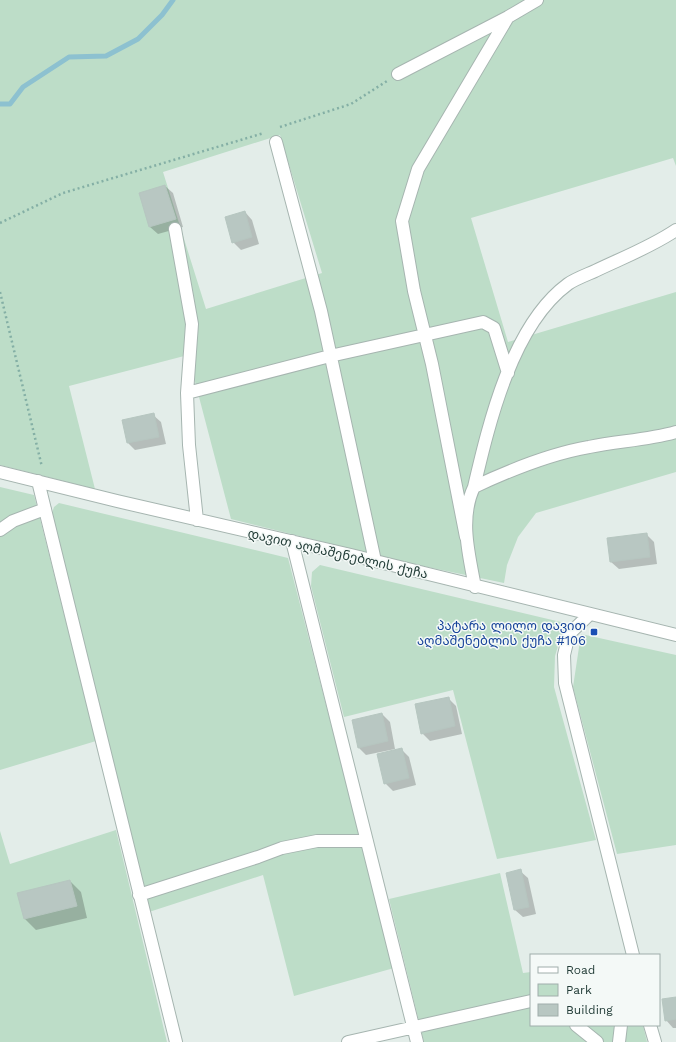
<svg xmlns="http://www.w3.org/2000/svg" width="676" height="1042" viewBox="0 0 676 1042" font-family="'Work Sans','Noto Sans Georgian',sans-serif">
<rect width="100%" height="100%" fill="#e3ede9"/>
<path fill="#bdddc8" fill-rule="evenodd" d="M0 0H676V166L673 158 471 218 508 342 676 292V472L536 513 518 537 507 565 504 583 408 563 231 519 188 355 69 386 95 489 0 465ZM280 135 322 273 206 309 163 172Z
M0 487 34 495 96 741 0 770Z
M59 503 288 558 394 968 294 996 263 875 149 912 52 513 54 507Z
M320 565 565 623 555 656 554 687 596 840 497 859 453 690 344 717 311 586 312 572Z
M581 634 676 655V845L617 854 573 687Z
M116 830 167 1042H0V831L10 864Z
M500 873 523 973 531 972V1025H643L647 1042H424L389 899Z"/>
<path fill="#0003" d="M165 186 173 193 183 227 158 234 150 227 140 194Z
M245 212 252 220 259 244 241 250 233 242Z
M153 415 161 422 166 444 135 450 128 443Z
M646 534 654 542 657 564 619 569 611 562Z
M448 698 456 706 462 734 430 741 422 733Z
M382 714 390 722 395 749 366 755 359 748Z
M401 749 409 757 416 785 393 791 385 783Z
M520 871 528 878 536 914 523 917 515 910Z
M70 881 81 892 87 918 36 930 25 919 19 894Z
M676 998V1028H673L666 1020Z"/>
<g fill="none" stroke-linecap="round" stroke-linejoin="round">
<path stroke="#8dc1d0" stroke-width="5" d="M0 104H10L23 87 69 57 106 56 138 39 162 15 173 0"/>
</g>
<path fill="#b8c7c2" stroke="#b6c6c0" d="M165 185 176 219 149 227 139 193Z
M245 211 252 237 232 243 225 217Z
M154 413 159 437 127 443 122 420Z
M647 533 650 557 610 562 607 538Z
M449 697 455 726 421 734 415 704Z
M382 713 388 741 358 748 352 720Z
M402 748 409 778 384 784 377 754Z
M521 869 529 907 514 910 506 873Z
M70 880 77 906 24 919 17 893Z
M676 997V1019L665 1021 662 999Z"/>
<g fill="none" stroke-linecap="round" stroke-linejoin="round">
<defs>
<path id="minor" d="M398 74 508 17 537 0
M276 142 321 311 375 561
M175 229 192 324 187 393 189 445 197 520
M187 393 330 356 483 322 494 328 508 373
M0 472 117 501 351 555 676 635
M38 481 176 1042
M474 487C489 423 512 325 568 284 575 279 586 275 595 271 622 258 651 247 676 230
M0 530 13 521 45 509
M466 537 432 364 414 291 402 221 418 169 508 17
M292 541 417 1042
M475 587C469 555 459 518 474 487 510 470 549 454 589 447 618 441 648 440 676 432
M590 614 569 634 564 655 565 683 633 955
M139 895 258 857 282 848 317 841H367
M576 1025 597 1042
M650 1025 655 1042
M348 1042 531 1001
M619 1042 621 1025"/>
</defs>
<use href="#minor" stroke="#a6b5b0" stroke-width="14"/>
<path stroke="#84afa5" stroke-width="2.5" stroke-dasharray="2 3" stroke-linecap="butt" d="M280 127 351 104 387 81
M0 223 63 193 264 133
M0 292 42 467"/>
<use href="#minor" stroke="#fff" stroke-width="12"/>
</g>
<rect fill="#1a4fb4" stroke="#f4f9f7" stroke-width="1.5" x="590" y="628" width="8" height="8" rx="2"/>
<g text-anchor="middle" stroke-width="3" stroke-linejoin="round" paint-order="stroke">
<g font-size="13" fill="#233d38" stroke="#f4f9f7">
<text transform="translate(338 553) rotate(13)" y="5">დავით აღმაშენებლის ქუჩა</text>
</g>
<g font-size="13" fill="#164399" stroke="#f4f9f7" text-anchor="end">
<text x="586" y="630">პატარა ლილო დავით<tspan x="586" dy="15">აღმაშენებლის ქუჩა #106</tspan></text>
</g>
</g>
<rect x="530" y="954" width="130" height="72" fill="#f4f9f7" stroke="#a0aeab"/>
<rect x="538" y="967" width="20" height="6" fill="#ffffff" stroke="#a0aeab"/>
<text x="566" y="974" font-size="12" fill="#233d38">Road</text>
<rect x="538" y="984" width="20" height="12" fill="#bdddc8" stroke="#a0aeab"/>
<text x="566" y="994" font-size="12" fill="#233d38">Park</text>
<rect x="538" y="1004" width="20" height="12" fill="#b8c7c2" stroke="#a0aeab"/>
<text x="566" y="1014" font-size="12" fill="#233d38">Building</text>
</svg>
